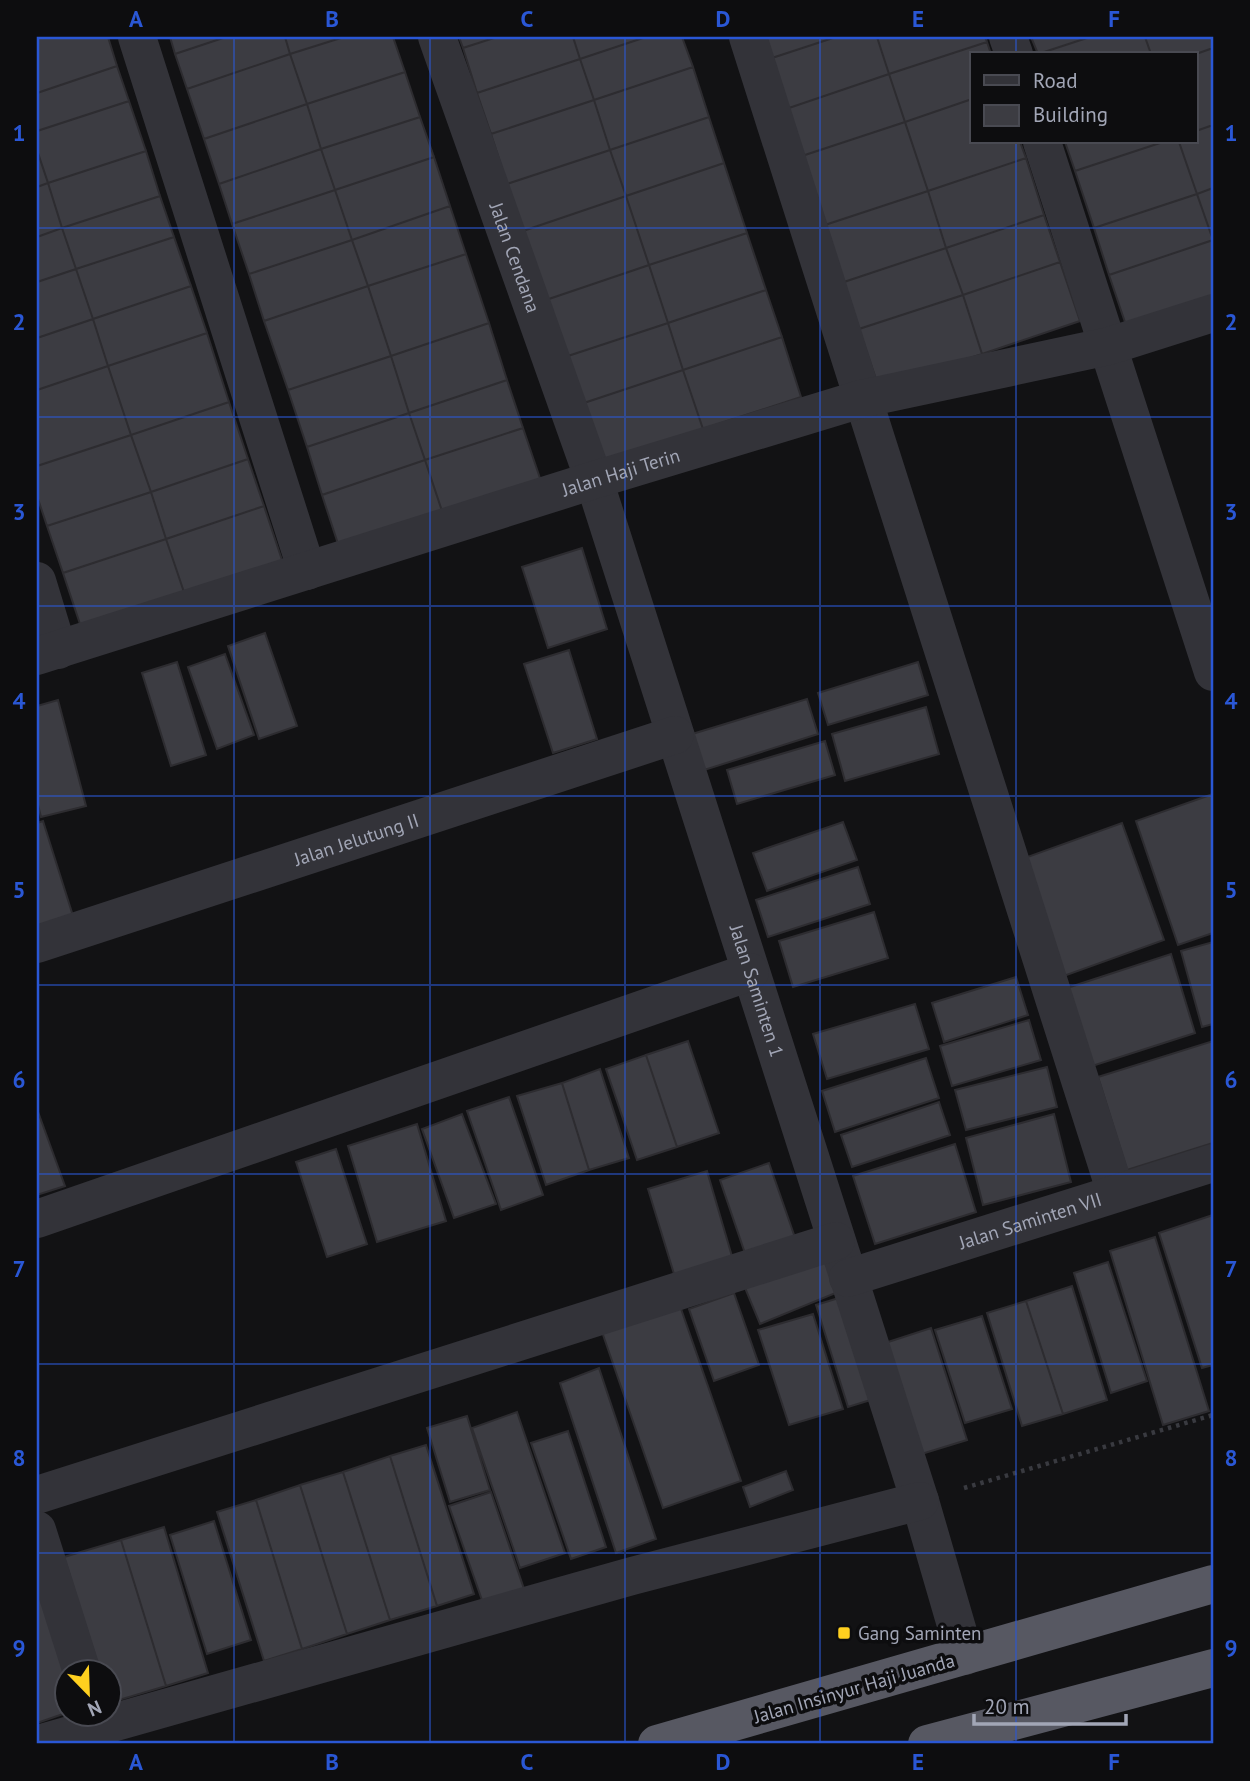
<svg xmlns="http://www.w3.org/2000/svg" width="1250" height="1781" viewBox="0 0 1250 1781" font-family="'PT Sans',sans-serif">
<rect width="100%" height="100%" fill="#121214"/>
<path fill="#3c3c42" stroke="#2d2c30" stroke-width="2" d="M37 37H108L117 66 37 93Z
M170 37H226L175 54Z
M226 37H285L290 54 187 89 175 54Z
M285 37H344L290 54Z
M344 37H393L405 72 307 104 290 54Z
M459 37H497L463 48Z
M497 37H573L580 59 477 93 463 48Z
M573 37H646L580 59Z
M646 37H682L693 67 594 100 580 59Z
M762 37H836L769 59Z
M836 37H877L889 74 786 109 769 59Z
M877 37H985L987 42 889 74Z
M1031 37H1090L1038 54Z
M1090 37H1145L1151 54H1038Z
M1145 37H1213V48L1196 54H1151Z
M987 42 991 54H972V99L905 122 889 74Z
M1213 48V125L1196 131V54Z
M290 54 307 104 204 139 187 89Z
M580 59 594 100 491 134 477 93Z
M117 66 129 101 37 131V93Z
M693 67 709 117 610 150 594 100Z
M405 72 420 117 321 149 307 104Z
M889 74 905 122 802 156 786 109Z
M972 99V142H1020L1026 158 928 191 905 122Z
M594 100 610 150 507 184 491 134Z
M129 101 146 151 48 183 37 150V131Z
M307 104 321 149 219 184 204 139Z
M420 117 434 157 335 190 321 149Z
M709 117 724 163 626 196 610 150Z
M905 122 928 191 825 225 802 156Z
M1213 125V188L1197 194 1179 142H1196V131Z
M1065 142H1163L1075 171Z
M1163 142H1179L1197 194 1094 228 1075 171Z
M321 149 335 190 232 224 219 184Z
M37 150 48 183 37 187Z
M610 150 626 196 523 231 507 184Z
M146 151 160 196 62 228 48 183Z
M434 157 450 206 352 240 335 190Z
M1026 158 1044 215 946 248 928 191Z
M724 163 747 233 649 265 626 196Z
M48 183 62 228 37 237V187Z
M1213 188V240L1197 194Z
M335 190 352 240 249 274 232 224Z
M928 191 946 248 844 282 825 225Z
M1197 194 1213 240 1109 275 1094 228Z
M160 196 174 237 76 269 62 228Z
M626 196 649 265 546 300 523 231Z
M450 206 466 254 368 286 352 240Z
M1044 215 1060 262 963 295 946 248Z
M62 228 76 269 37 282V237Z
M747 233 766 290 668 323 649 265Z
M174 237 191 286 93 319 76 269Z
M352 240 368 286 264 321 249 274Z
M1213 240V306L1129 334 1109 275Z
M946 248 963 295 859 329 844 282Z
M466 254 489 323 391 356 368 286Z
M1060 262 1080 321 982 354 963 295Z
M649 265 668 323 565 357 546 300Z
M76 269 93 319 37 338V282Z
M191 286 207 333 108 366 93 319Z
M368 286 391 356 288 390 264 321Z
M766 290 782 337 683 370 668 323Z
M963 295 982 354 879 388 859 329Z
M93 319 108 366 37 390V338Z
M489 323 507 380 409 413 391 356Z
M668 323 683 370 581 404 565 357Z
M207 333 229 402 131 435 108 366Z
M782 337 801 397 703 429 683 370Z
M391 356 409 413 307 447 288 390Z
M108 366 131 435 37 466V390Z
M683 370 703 429 600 463 581 404Z
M507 380 523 428 425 460 409 413Z
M229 402 248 459 151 492 131 435Z
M409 413 425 460 322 495 307 447Z
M523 428 543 487 445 520 425 460Z
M131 435 151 492 47 526 37 496V466Z
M248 459 264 506 166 539 151 492Z
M425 460 445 520 341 553 322 495Z
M151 492 166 539 63 573 47 526Z
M264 506 284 566 186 598 166 539Z
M166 539 186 598 83 633 63 573Z
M582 548 607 629 548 648 522 567Z
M265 633 297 726 259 739 228 646Z
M569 650 597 739 553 753 524 664Z
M225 654 254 735 217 749 188 667Z
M177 662 206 755 171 766 142 673Z
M918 662 928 695 828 725 818 693Z
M807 699 818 734 701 771 689 735Z
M58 700 86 806 41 817 37 801V706Z
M926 707 939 754 845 781 832 734Z
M825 741 835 775 737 804 727 770Z
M1213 794V933L1178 945 1136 821Z
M43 821 74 919 37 930V823Z
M843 822 857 860 767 891 753 853Z
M1122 823 1164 940 1061 977 1019 860Z
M858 867 870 904 768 937 756 900Z
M874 912 888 958 793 987 779 941Z
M1213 942V1024L1202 1027 1181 951Z
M1171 954 1195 1033 1089 1067 1064 989Z
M1016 977 1028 1015 944 1042 932 1003Z
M915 1004 929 1049 827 1079 813 1034Z
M1029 1020 1041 1060 952 1086 940 1046Z
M688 1041 719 1133 677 1147 646 1055Z
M1213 1041V1143L1127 1170 1098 1077Z
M646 1055 677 1147 637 1160 606 1069Z
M926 1058 939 1098 835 1132 822 1091Z
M1047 1067 1057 1107 966 1130 955 1090Z
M600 1069 629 1158 589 1170 562 1083Z
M562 1083 589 1170 546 1185 517 1096Z
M509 1097 543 1195 501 1210 467 1111Z
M939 1102 950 1135 852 1167 841 1135Z
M37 1109 65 1186 37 1195Z
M462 1114 496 1204 454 1218 422 1129Z
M1054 1114 1071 1182 983 1205 966 1138Z
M417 1124 446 1221 377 1242 348 1146Z
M955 1144 976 1212 875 1244 853 1176Z
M336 1149 367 1244 327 1257 296 1162Z
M769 1163 799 1249 749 1265 720 1180Z
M707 1171 736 1270 678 1287 648 1189Z
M1213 1215V1365L1202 1368 1159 1233Z
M1155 1237 1209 1411 1163 1425 1110 1251Z
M826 1249 843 1290 760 1324 743 1283Z
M1108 1262 1147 1381 1111 1393 1074 1273Z
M1072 1286 1107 1400 1063 1414 1026 1301Z
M734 1293 759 1365 714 1381 689 1309Z
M845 1296 877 1398 848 1407 816 1305Z
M1026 1301 1063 1414 1022 1426 987 1313Z
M679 1303 741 1481 663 1508 601 1329Z
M813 1314 843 1409 789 1425 758 1330Z
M982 1316 1012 1409 965 1423 935 1330Z
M931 1328 967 1440 915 1456 879 1345Z
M599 1368 656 1539 616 1553 560 1383Z
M517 1412 565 1553 520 1568 472 1428Z
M467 1416 490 1490 450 1502 427 1428Z
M568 1431 606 1547 571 1559 531 1443Z
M426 1445 474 1594 437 1606 390 1456Z
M390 1456 437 1606 390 1620 343 1472Z
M786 1471 793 1490 750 1507 743 1487Z
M343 1472 390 1620 347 1634 300 1485Z
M300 1485 347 1634 302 1649 256 1500Z
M491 1492 524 1589 483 1603 449 1506Z
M256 1500 302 1649 264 1661 217 1512Z
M214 1521 251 1640 207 1654 170 1535Z
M164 1527 208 1673 166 1686 121 1540Z
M121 1540 166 1686 109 1703 108 1672H100L64 1557Z
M37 1573 66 1672V1713L37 1723Z"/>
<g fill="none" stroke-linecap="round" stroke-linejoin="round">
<path stroke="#393a40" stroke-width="4.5" stroke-dasharray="3.5 5" stroke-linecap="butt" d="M964 1488 1213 1415"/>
<g stroke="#333339" stroke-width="38">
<path d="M137 37 307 571"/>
<path id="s1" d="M437 37 594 480 920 1501 965 1656"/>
<path d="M748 37 1116 1193"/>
<path d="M1008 37 1014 54"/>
<path d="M1042 142 1213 672"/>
<path d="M37 581 58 650"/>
<path id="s2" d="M37 656 594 480 861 399 1109 346 1213 313"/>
<path id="s3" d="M37 944 675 735"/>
<path d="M37 1219 750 972"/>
<path id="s4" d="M848 1278 1213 1163"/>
<path d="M37 1495 836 1241"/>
<path d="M37 1530 82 1672"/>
<path d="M38 1744 632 1576 920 1501"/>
</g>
<path stroke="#575862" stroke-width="38" d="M657 1744 1213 1584
M927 1744 1213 1668"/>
</g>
<path fill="none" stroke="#2a57d5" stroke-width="2" stroke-opacity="0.55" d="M234 37V1744M430 37V1744M625 37V1744M820 37V1744M1016 37V54M1016 142V1744M37 228H1213M37 417H1213M37 606H1213M37 796H1213M37 985H1213M37 1174H1213M37 1364H1213M37 1553H1213"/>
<rect fill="#ffd01f" stroke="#0d0d0f" stroke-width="2.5" x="837" y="1626" width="14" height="14" rx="3.5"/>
<g text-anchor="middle" stroke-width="7" stroke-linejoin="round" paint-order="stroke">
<g font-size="19" fill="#a2a6b6" stroke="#0d0d0f">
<text dy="7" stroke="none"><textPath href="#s1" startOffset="234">Jalan Cendana</textPath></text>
<text dy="7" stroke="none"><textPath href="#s2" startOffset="612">Jalan Haji Terin</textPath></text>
<text dy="7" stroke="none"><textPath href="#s3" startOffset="336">Jalan Jelutung II</textPath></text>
<text dy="7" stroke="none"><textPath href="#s1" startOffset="1006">Jalan Saminten 1</textPath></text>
<text dy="7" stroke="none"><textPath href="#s4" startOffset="191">Jalan Saminten VII</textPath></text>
<text transform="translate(854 1688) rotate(-16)" y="7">Jalan Insinyur Haji Juanda</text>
</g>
<g font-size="19" fill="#a2a6b6" stroke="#0d0d0f" text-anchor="start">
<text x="858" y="1640">Gang Saminten</text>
</g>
</g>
<rect width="1250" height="1781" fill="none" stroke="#0d0d0f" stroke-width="77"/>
<rect x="970" y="52" width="228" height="91" fill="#0d0d0f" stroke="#494a52" stroke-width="2"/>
<rect x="984" y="75" width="35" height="10" fill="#333339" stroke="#494a52" stroke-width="2"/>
<text x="1033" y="88" font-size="21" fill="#a2a6b6">Road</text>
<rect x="984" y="105" width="35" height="21" fill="#3c3c42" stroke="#494a52" stroke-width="2"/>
<text x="1033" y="122" font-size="21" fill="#a2a6b6">Building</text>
<g transform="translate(88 1693) rotate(157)"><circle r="33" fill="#0d0d0f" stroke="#494a52" stroke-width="2"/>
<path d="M0-5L12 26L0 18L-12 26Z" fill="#ffd01f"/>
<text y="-10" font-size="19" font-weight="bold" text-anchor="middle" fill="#a2a6b6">N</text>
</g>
<path d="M974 1714v10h152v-10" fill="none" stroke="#a2a6b6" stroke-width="3.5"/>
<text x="984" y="1714" font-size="21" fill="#a2a6b6" stroke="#0d0d0f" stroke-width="5" paint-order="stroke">20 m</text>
<rect x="38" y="38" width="1174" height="1704" fill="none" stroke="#2a57d5" stroke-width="2.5"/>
<g font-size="23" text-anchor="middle" font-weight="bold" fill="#2a57d5">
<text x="136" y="27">A</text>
<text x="332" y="27">B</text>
<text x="527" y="27">C</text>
<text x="723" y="27">D</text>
<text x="918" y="27">E</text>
<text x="1114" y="27">F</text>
<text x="19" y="141">1</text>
<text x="1231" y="141">1</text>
<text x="19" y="330">2</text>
<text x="1231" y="330">2</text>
<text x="19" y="520">3</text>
<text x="1231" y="520">3</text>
<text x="19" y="709">4</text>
<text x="1231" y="709">4</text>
<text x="19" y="898">5</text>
<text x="1231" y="898">5</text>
<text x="19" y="1088">6</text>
<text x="1231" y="1088">6</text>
<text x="19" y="1277">7</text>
<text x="1231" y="1277">7</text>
<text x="19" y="1466">8</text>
<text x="1231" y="1466">8</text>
<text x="19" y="1656">9</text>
<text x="1231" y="1656">9</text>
<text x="136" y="1770">A</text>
<text x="332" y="1770">B</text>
<text x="527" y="1770">C</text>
<text x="723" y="1770">D</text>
<text x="918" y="1770">E</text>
<text x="1114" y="1770">F</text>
</g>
</svg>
